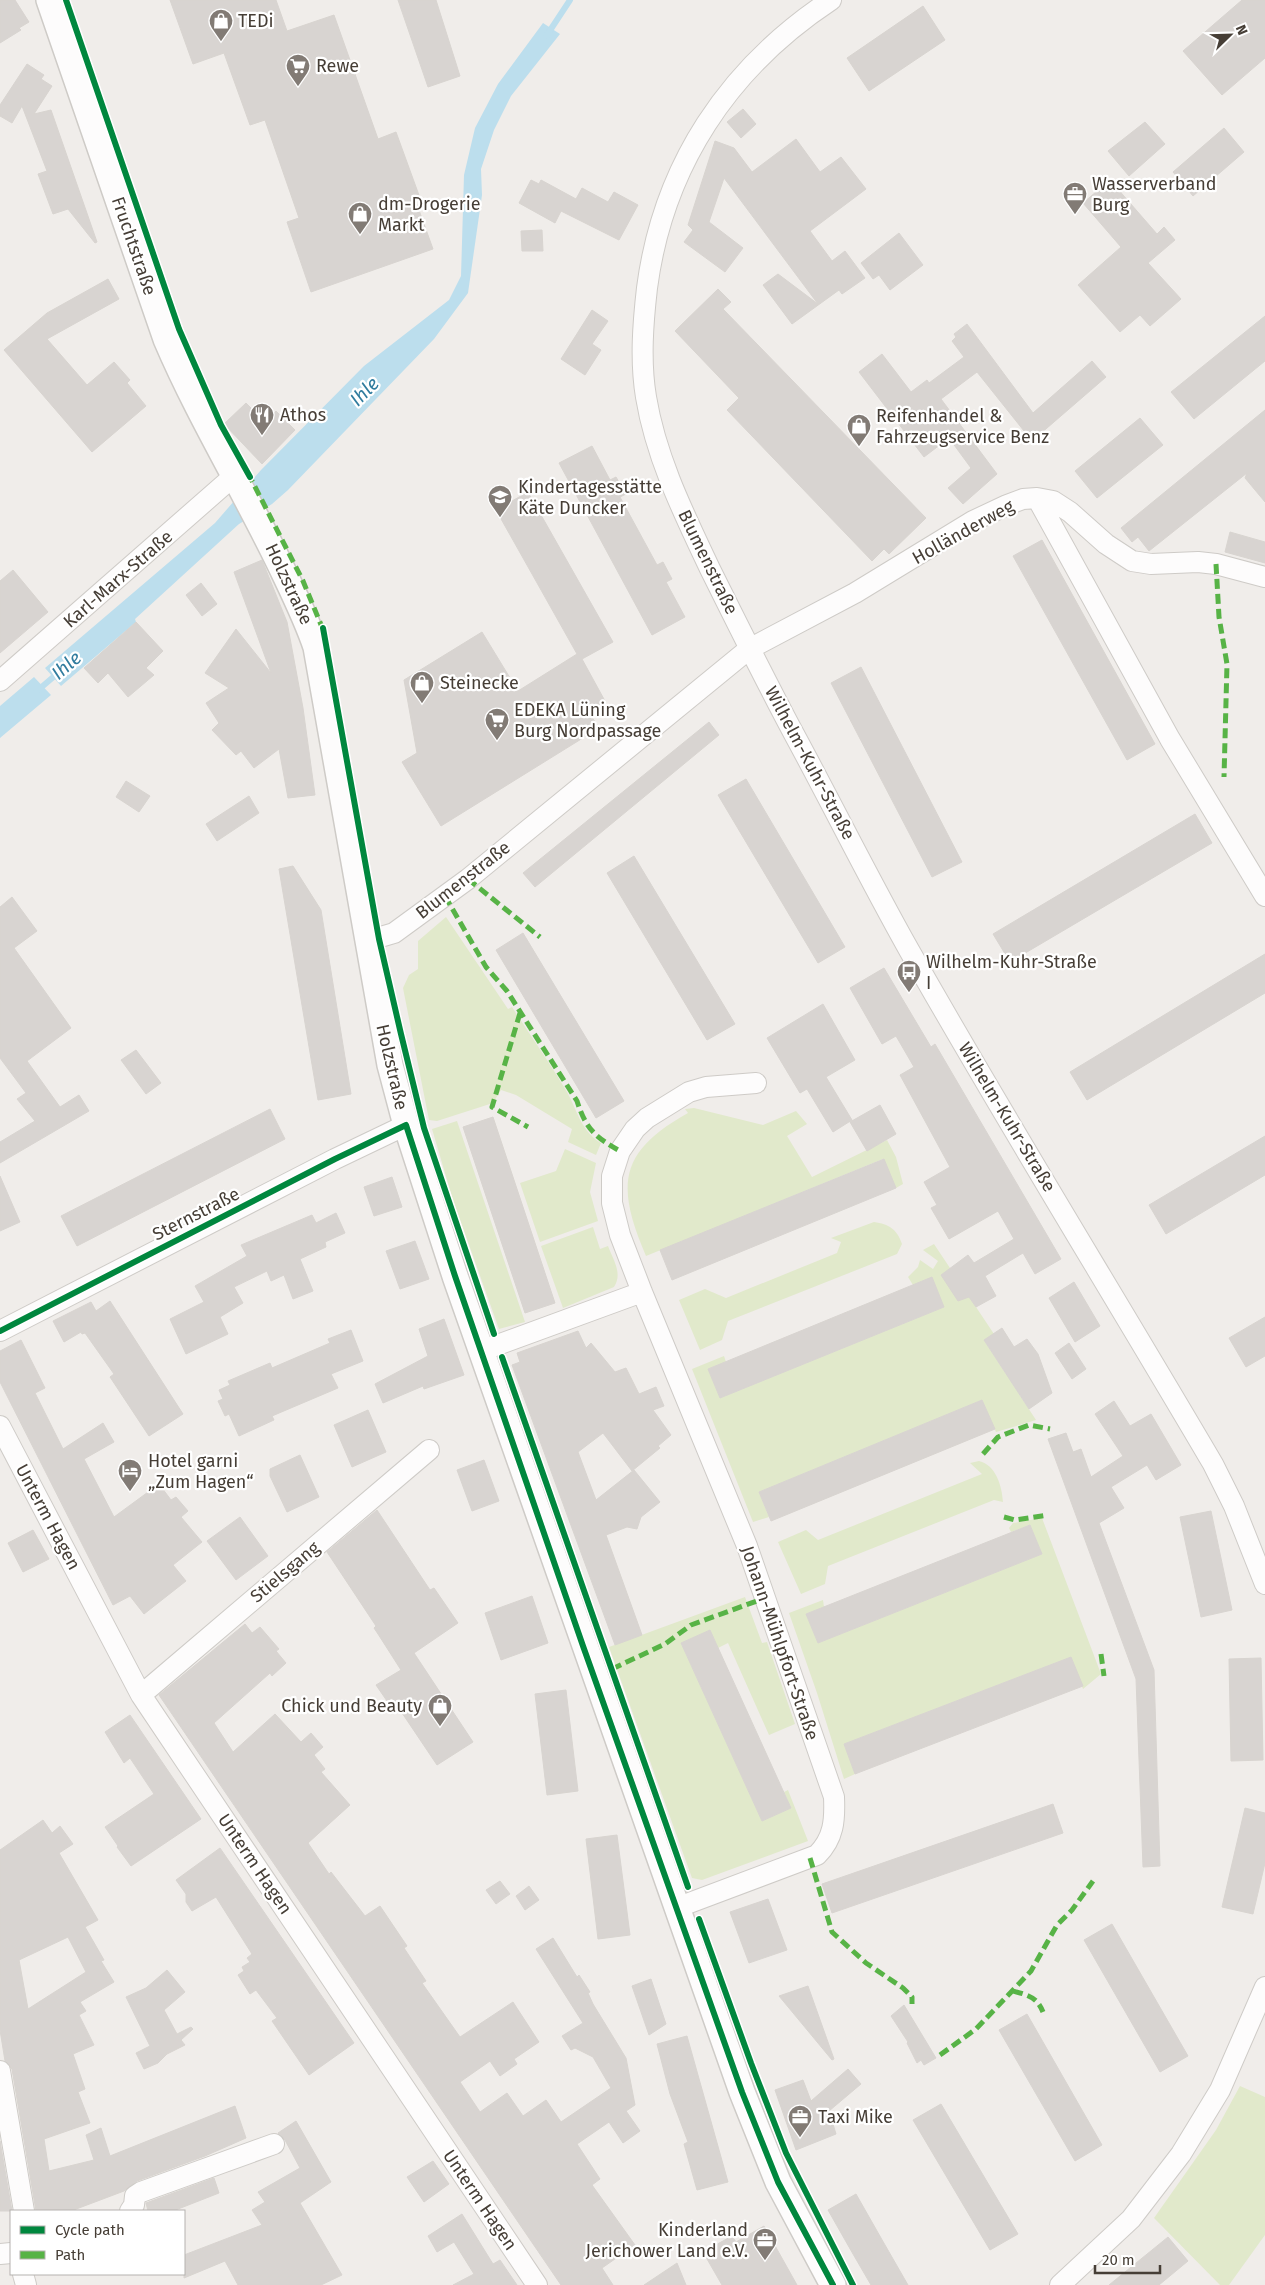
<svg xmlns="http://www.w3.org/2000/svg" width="1265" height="2285" viewBox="0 0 1265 2285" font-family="'Fira Sans',sans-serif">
<rect width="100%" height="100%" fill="#f0edea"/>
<path fill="#e1e9cb" d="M446 917 508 1009 512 1007C530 1035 550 1063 567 1092 578 1112 581 1131 601 1143L596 1155 568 1142 572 1129 516 1095 501 1090 493 1103 437 1121 429 1120 403 988 409 975 418 969V941Z
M694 1108 763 1125 796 1111 807 1124 787 1136 812 1177 887 1140 896 1157 903 1184 896 1188 883 1159 646 1256C616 1186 618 1152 688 1113L685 1109Z
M457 1121 525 1322 499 1329 453 1200 432 1129Z
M565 1149 596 1163 590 1192 598 1221 540 1242 520 1183 556 1171Z
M874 1222C889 1224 897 1229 902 1244L897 1254 728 1321 722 1340 700 1350 679 1300 705 1289 726 1298 837 1253 841 1242 831 1238Z
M593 1227 600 1249 608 1246C613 1260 623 1273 614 1287L563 1308 541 1246Z
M934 1244 994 1334 984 1340 1006 1374 1029 1387 1019 1394 1036 1420 996 1432 982 1400 759 1492 769 1517 753 1522 692 1369 724 1356 726 1362 708 1369 720 1398 944 1307 932 1278 913 1285 908 1277 918 1267 920 1260 933 1269 938 1261 923 1250Z
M979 1461C996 1465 1002 1486 1003 1502L994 1500 828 1566 825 1584 801 1594 778 1542 806 1530 818 1540 982 1474 970 1463Z
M1042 1518 1101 1674 1083 1689 1071 1657 844 1744 855 1774 844 1779 817 1693 789 1613 823 1600 824 1607 806 1614 818 1643 1042 1554 1030 1525 1011 1532 1009 1528 1013 1523Z
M745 1597 762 1643 767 1642 795 1724 769 1735 728 1643 718 1648 710 1630 681 1643 762 1821 791 1808 784 1792 788 1790 808 1841 702 1880 692 1878 609 1647Z
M1240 2086 1265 2097V2235L1229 2285H1220L1154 2218 1216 2130Z"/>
<path fill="#bcdeed" d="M543 23 560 34 511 96 494 130 481 169 482 195 468 293 434 339 288 490 272 504 239 524 135 619 136 622 61 686 45 668 215 523 261 470 364 366 449 300 461 276 464 175 475 128 498 84Z
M34 677 51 695 0 738V706Z"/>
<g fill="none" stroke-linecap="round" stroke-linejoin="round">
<path stroke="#bcdeed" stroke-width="6" d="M547 35 570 0
M37 691 58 673"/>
</g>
<path fill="#d8d4d1" stroke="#d8d4d0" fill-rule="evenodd" d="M0 0H15L29 22 19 28 21 30 0 43Z
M170 0H276L287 31 334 15 378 139 396 132 420 198 415 199 433 249 311 292 287 222 299 218 265 120 250 125 224 53 193 64Z
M398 0H436L460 76 428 87Z
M1242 0H1265V58L1222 95 1183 51Z
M923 6 945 40 869 91 847 58Z
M27 64 44 75 41 79 52 86 34 114 51 110 97 242 95 243 68 209 53 214 38 174 47 171 22 106 12 123 0 116V105Z
M743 109 756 124 741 138 727 122Z
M1145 122 1165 144 1129 176 1108 151Z
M1224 128 1244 152 1193 196 1173 172Z
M796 139 820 172 841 157 866 189 810 231 832 261 845 251 865 278 842 294 839 290 792 324 763 285 778 274 818 304 724 178 709 222 743 248 725 272 684 242 693 230 688 225 715 141 734 148 752 172Z
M531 180 539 184 541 180 576 199 582 188 608 202 614 192 638 205 619 240 561 211 555 223 519 203Z
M1110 180 1157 234 1164 227 1175 240 1148 263 1181 299 1150 326 1140 315 1120 332 1078 285 1121 247 1083 203Z
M542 230 543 251H522L521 231Z
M899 233 923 265 890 290 879 275 873 279 861 263Z
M108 279 119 299 47 339 87 385 114 362 130 380 127 383 146 406 92 452 4 350 47 313Z
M718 289 731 302 723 309 926 518 889 554 884 549 872 561 727 410 739 398 675 331Z
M592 310 608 321 592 344 601 350 585 375 561 359Z
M1265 316V361L1194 419 1171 392Z
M967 324 1033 413 1092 361 1106 377 1032 441 977 372 941 399 997 474 963 504 948 488 971 468 949 438 924 457 859 372 882 354 911 392 927 380 929 383 964 357 952 341 956 337 954 334Z
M246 403 265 422 276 411 295 430 262 464 224 424Z
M1265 410V502L1245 478 1247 473 1149 551 1138 537 1132 542 1121 528Z
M1140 418 1163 445 1097 498 1075 471Z
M592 446 610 480 616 477 626 494 620 497 657 565 663 562 672 579 666 582 685 617 652 635 559 463Z
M528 492 613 642 582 659 605 701 588 711 599 728 441 826 402 762 417 753 404 680 482 632 518 691 577 654 496 510Z
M1230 532 1265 542V563L1225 552Z
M1042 540 1155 744 1127 760 1013 556Z
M262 560 287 622 303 708 315 795 288 798 279 749 254 768 241 751 236 755 212 730 219 723 206 703 229 688 205 673 236 629 271 673 234 572Z
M13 570 48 612 0 653V581Z
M201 583 217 604 202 616 186 595Z
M136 622 163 651 146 668 154 675 128 697 108 673 98 683 84 668Z
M861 667 962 862 932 877 831 683Z
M709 722 719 735 535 887 523 873Z
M746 779 845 947 818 963 718 795Z
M126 781 150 796 139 812 116 797Z
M249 796 259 813 217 841 206 824Z
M1195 814 1212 843 1010 962 993 934Z
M634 856 735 1024 707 1040 607 873Z
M293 866 321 910 351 1094 318 1100 279 869Z
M12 897 37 931 14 948 71 1028 27 1061 60 1107 79 1095 89 1111 0 1163V1142L35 1121 17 1099 26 1093 0 1058V907Z
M523 933 624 1101 596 1118 496 950Z
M1265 954V993L1087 1100 1070 1072Z
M884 968 931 1047 935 1044 1061 1259 1035 1274 1023 1253 985 1276 996 1296 976 1307 969 1297 958 1301 941 1275 968 1255 974 1263 1014 1239 998 1211 949 1239 931 1208 937 1205 924 1182 950 1167 900 1075 914 1067 896 1036 882 1044 850 988Z
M823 1004 855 1060 826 1077 852 1120 833 1132 807 1089 800 1093 767 1038Z
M136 1050 161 1083 146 1094 121 1060Z
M880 1105 896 1134 867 1151 850 1122Z
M270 1109 285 1139 77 1246 61 1216Z
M493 1117 555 1303 525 1313 463 1127Z
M1265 1136V1175L1166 1234 1149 1205Z
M884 1159 896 1188 672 1280 660 1250Z
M0 1176 20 1222 0 1231Z
M392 1177 402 1207 374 1216 364 1187Z
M336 1213 345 1233 325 1242 326 1247 300 1259 313 1291 293 1299 284 1275 271 1281 267 1271 234 1287 243 1303 220 1317 228 1334 186 1354 170 1319 204 1302 195 1286 247 1256 241 1245 312 1215 316 1223Z
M415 1241 429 1279 400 1289 386 1251Z
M932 1277 944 1307 720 1398 708 1369Z
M1074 1282 1100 1326 1075 1342 1049 1298Z
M110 1301 183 1414 149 1436 110 1377 114 1374 85 1333 82 1334 81 1332 64 1342 53 1321 91 1302 96 1311Z
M1265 1317V1356L1246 1367 1229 1338Z
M444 1319 464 1375 424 1389 423 1386 383 1403 375 1384 428 1356 419 1329Z
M1002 1328 1014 1347 1027 1339 1038 1354 1052 1393 1029 1409 984 1340Z
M351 1330 363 1361 331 1374 338 1388 272 1416 274 1420 239 1436 229 1414 225 1416 218 1401 223 1399 219 1390 230 1385 228 1381 270 1363 272 1368 330 1343 328 1339Z
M578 1331 586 1348 591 1343 615 1372 626 1368 639 1394 656 1387 664 1406 653 1410 671 1435 658 1446 660 1448 632 1471 603 1433 578 1452 596 1500 634 1470 660 1502 641 1517 637 1529 627 1527 606 1535 642 1635 615 1645 512 1365 520 1362 517 1353Z
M21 1340 45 1388 35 1393 63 1449 103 1423 114 1442 84 1459 114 1517 159 1484 171 1500 176 1497 188 1511 181 1517 202 1542 173 1565 186 1581 144 1614 130 1596 113 1605 0 1382V1351Z
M1069 1343 1086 1369 1072 1379 1055 1353Z
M982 1400 995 1429 771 1521 759 1492Z
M1114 1401 1130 1426 1151 1414 1181 1465 1156 1480 1147 1465 1111 1487 1124 1508 1099 1523 1154 1670 1160 1866 1143 1867 1136 1679 1048 1439 1066 1433 1073 1452 1081 1449 1091 1477 1123 1456 1095 1414Z
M368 1410 386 1452 352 1467 334 1425Z
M300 1455 319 1497 287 1512 270 1476V1469Z
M484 1460 499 1501 472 1511 457 1470Z
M377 1510 430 1590 434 1588 458 1623 414 1653 473 1742 437 1765 392 1698 387 1701 376 1685 401 1670 378 1634 374 1628 376 1626 327 1552Z
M1211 1511 1232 1610 1201 1617 1180 1517Z
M240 1517 268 1556 236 1580 207 1541Z
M1030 1525 1042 1554 818 1643 806 1614Z
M33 1530 49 1559 23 1572 8 1543Z
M532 1596 548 1643 501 1660 485 1613Z
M245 1624 252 1633 260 1627 279 1649 276 1651 286 1663 272 1676 270 1673 214 1723 233 1752 275 1714 301 1742 311 1733 323 1747 314 1755 325 1769 321 1772 350 1805 308 1843 329 1874 331 1872 365 1916 380 1906 407 1946 404 1948 426 1981 422 1983 460 2037 513 2002 539 2042 514 2059 517 2064 500 2076 490 2061 460 2082 480 2112 507 2093 523 2116 546 2100 561 2122 611 2088 593 2057 575 2048 571 2050 562 2036 583 2023 536 1949 553 1938 577 1977 579 1975 590 1992 588 1993 593 2004 626 2058 635 2105 626 2111 640 2131 623 2143 609 2122 577 2144 600 2179 592 2185 635 2245 602 2268 613 2285H561L159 1695Z
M710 1630 791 1808 762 1821 681 1643Z
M1071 1657 1083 1686 855 1774 844 1744Z
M1261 1658 1263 1760 1231 1761 1229 1659Z
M566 1690 578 1791 547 1795 535 1694Z
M130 1715 201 1819 131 1866 117 1847 118 1846 105 1827 154 1794 130 1758 124 1763 105 1732Z
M1053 1804 1063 1833 832 1913 822 1884Z
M1245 1808 1265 1813V1863L1253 1914 1222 1907Z
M43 1820 52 1833 60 1826 73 1844 59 1853 98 1920 85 1927 104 1960 101 1961 114 1982 80 2002 86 2011 79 2015 94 2045 73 2054 85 2089 78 2092 90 2123 44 2139 49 2171 94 2160 86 2135 101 2128 110 2156 235 2106 246 2138 205 2156 137 2181 124 2191 71 2211H36L12 2069 5 2061 0 2030V1850ZM68 1937 86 1972 28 2009 19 1960Z
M617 1835 630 1935 598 1939 586 1839Z
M220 1848 354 2043 309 2075 272 2021 277 2018 256 1990 250 1994 238 1975 244 1971 242 1967 250 1962 247 1958 252 1954 216 1897 192 1911 186 1902V1894L176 1880Z
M500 1881 510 1894 496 1904 486 1890Z
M529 1886 539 1900 525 1910 516 1896Z
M768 1899 787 1950 749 1963 730 1912Z
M1112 1924 1188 2056 1160 2072 1084 1940Z
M167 1970 185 1992 164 2010 177 2034 191 2027 193 2029 181 2040 185 2045 167 2054 158 2063 144 2069 136 2053 150 2046 126 1997 146 1988Z
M651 1979 666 2024 649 2035 632 1986Z
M808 1986 834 2059 832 2060 779 1996Z
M904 2005 936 2058 924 2065 921 2060 917 2063 907 2043 908 2042 891 2016Z
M1027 2014 1102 2145 1075 2161 999 2030Z
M687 2036 728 2182 697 2190 684 2144 688 2142 670 2094 657 2044Z
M848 2069 861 2084 829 2111 836 2134 796 2150 775 2090 803 2080 811 2101Z
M941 2104 1018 2234 990 2250 913 2120Z
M296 2121 331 2182 300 2203 342 2275 321 2285H238L225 2261 184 2278V2255L262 2225 252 2210 265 2202 258 2192 300 2168 285 2140 278 2133Z
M0 2141 12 2211H0Z
M433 2161 449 2184 424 2202 407 2177Z
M214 2178 219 2193 173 2211H148L146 2203Z
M856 2194 881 2238 908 2285H871L853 2254 828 2210Z
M462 2214 493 2264 500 2260 517 2285H453L474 2274 454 2242 437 2252 428 2236Z
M764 2226 797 2285H722L703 2252 732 2236 736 2242Z
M1168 2237 1188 2261 1159 2285H1109Z
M677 2263 686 2285H644Z"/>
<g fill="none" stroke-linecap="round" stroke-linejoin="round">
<defs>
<path id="minor" d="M831 0C728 68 663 166 647 288 643 323 640 361 646 397 656 458 684 514 710 569 738 625 765 680 794 734 833 806 869 879 909 950 1007 1123 1112 1292 1213 1464L1234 1506 1265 1584
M1037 498 1170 739 1265 896
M0 681 235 475
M367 941 394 933 468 879 749 649 855 593 973 521 1007 505 1023 499 1037 498 1053 501 1070 512 1106 544 1132 561 1151 564 1198 562 1216 564 1265 577
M0 1331 335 1159 406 1125
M481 1351 642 1292
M0 1426 141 1695 537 2285
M141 1695 429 1450
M676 1908 817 1855C834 1838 835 1820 834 1797L747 1546 642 1292 620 1235 612 1203V1176L620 1151 635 1129 647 1118 689 1092 706 1087 756 1083
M0 2071 24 2211
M130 2211 134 2205 135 2196 141 2192 274 2144
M0 2254 11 2253
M23 2274 26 2285
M1060 2285 1131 2219 1181 2154 1220 2090 1265 1987"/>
<path id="tertiary" d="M49 0 166 339C201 421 248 496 286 577 297 600 308 623 316 647L390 1065 406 1125 455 1276 742 2092 778 2182 833 2285"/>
</defs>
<use href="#minor" stroke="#cecbc7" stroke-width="22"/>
<use href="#tertiary" stroke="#cecbc7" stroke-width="28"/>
<use href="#minor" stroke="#fdfcfc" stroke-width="20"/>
<use href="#tertiary" stroke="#fdfcfc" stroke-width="25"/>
<path stroke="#57b346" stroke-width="5" stroke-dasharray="10 5" stroke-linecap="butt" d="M248 473 303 581 324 632
M1216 564 1219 617 1227 664 1224 777
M468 879 540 937
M445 896 486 967 507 991 577 1101C586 1129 595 1137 620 1151
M520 1013 492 1107 528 1127
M983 1454 998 1437 1029 1425 1050 1429
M1004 1517 1015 1520 1048 1515
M1101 1654 1104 1676
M612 1669 665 1644 691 1625 765 1598
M810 1858 832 1932 866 1963 903 1988 912 1997V2004
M1013 1991C1028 1995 1037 1997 1043 2012
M940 2055 976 2029 1031 1971 1057 1925 1072 1910 1093 1881"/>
<defs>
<path id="cycleway" d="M66 0 179 329 221 425 250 477
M323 628 379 939 401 1034 424 1128 494 1334
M0 1331 335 1159 406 1125 455 1276 583 1646 742 2092 778 2182 833 2285
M502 1357 688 1887
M699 1919 751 2063 786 2153 853 2285"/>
</defs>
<use href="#cycleway" stroke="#fff" stroke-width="9"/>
<use href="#cycleway" stroke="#00873e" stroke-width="6"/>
</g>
<defs>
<symbol id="shop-pin" viewBox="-11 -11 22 30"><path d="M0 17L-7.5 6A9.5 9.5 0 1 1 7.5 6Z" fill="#827b75" stroke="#fff"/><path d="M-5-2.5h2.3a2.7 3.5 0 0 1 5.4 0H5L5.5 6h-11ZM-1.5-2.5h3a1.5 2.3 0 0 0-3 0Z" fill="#fff"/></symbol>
<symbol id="supermarket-pin" viewBox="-11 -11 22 30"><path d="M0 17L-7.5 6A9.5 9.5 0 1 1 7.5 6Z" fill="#827b75" stroke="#fff"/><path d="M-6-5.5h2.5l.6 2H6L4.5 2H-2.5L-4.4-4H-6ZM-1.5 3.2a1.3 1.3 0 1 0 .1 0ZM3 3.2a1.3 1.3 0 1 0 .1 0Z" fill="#fff"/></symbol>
<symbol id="office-pin" viewBox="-11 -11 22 30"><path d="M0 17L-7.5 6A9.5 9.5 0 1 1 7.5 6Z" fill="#827b75" stroke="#fff"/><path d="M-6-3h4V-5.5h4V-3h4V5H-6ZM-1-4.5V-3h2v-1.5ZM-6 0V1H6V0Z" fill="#fff"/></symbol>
<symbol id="restaurant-pin" viewBox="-11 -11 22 30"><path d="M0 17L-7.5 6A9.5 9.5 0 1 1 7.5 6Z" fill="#827b75" stroke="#fff"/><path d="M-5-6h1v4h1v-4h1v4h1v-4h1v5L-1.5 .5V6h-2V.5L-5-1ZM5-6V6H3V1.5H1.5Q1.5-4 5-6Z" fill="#fff"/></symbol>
<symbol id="school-pin" viewBox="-11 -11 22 30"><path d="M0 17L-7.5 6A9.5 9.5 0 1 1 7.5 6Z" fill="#827b75" stroke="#fff"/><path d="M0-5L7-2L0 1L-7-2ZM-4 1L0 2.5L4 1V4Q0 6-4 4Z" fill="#fff"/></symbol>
<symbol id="bus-pin" viewBox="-11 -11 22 30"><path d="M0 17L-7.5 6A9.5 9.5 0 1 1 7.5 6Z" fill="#827b75" stroke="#fff"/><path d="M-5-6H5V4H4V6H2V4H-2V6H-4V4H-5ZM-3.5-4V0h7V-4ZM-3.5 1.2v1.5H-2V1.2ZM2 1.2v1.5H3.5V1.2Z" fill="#fff"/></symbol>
<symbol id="hotel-pin" viewBox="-11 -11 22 30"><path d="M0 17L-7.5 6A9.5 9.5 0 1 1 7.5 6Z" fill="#827b75" stroke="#fff"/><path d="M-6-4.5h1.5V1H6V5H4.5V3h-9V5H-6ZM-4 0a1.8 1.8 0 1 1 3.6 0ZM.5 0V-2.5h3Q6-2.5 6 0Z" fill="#fff"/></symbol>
</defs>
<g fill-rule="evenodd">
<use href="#shop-pin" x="207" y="7" width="28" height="38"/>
<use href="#supermarket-pin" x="284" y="52" width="28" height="38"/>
<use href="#office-pin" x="1061" y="180" width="28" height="38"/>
<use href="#shop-pin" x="346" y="200" width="28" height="38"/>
<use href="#restaurant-pin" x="248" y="401" width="28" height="38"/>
<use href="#shop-pin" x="845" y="412" width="28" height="38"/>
<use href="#school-pin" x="486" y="483" width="28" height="38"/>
<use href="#shop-pin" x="408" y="669" width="28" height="38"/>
<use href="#supermarket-pin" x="483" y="706" width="28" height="38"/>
<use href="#bus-pin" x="895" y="958" width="28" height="38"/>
<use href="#hotel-pin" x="116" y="1457" width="28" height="38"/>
<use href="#shop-pin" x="426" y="1692" width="28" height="38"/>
<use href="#office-pin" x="786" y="2103" width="28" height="38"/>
<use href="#office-pin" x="751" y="2226" width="28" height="38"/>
</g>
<g text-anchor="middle" stroke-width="4.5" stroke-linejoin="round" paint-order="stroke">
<g font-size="18" fill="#463e36" stroke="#fff" text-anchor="start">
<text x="238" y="27">TEDi</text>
<text x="316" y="72">Rewe</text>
<text x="1092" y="190">Wasserverband<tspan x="1092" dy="21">Burg</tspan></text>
<text x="378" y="210">dm-Drogerie<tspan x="378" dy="21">Markt</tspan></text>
<text x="280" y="421">Athos</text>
<text x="876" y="422">Reifenhandel &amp;<tspan x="876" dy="21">Fahrzeugservice Benz</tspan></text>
<text x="518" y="493">Kindertagesstätte<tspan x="518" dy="21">Käte Duncker</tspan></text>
<text x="440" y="689">Steinecke</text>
<text x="514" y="716">EDEKA Lüning<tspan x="514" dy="21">Burg Nordpassage</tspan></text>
<text x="926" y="968">Wilhelm-Kuhr-Straße<tspan x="926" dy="21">I</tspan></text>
<text x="148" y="1467">Hotel garni<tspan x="148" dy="21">„Zum Hagen“</tspan></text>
<text x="422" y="1712" text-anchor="end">Chick und Beauty</text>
<text x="818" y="2123">Taxi Mike</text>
<text x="748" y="2236" text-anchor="end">Kinderland<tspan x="748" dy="21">Jerichower Land e.V.</tspan></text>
</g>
<g font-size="18" fill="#463e36" stroke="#fff">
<text transform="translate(134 246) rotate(71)" y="6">Fruchtstraße</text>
<text transform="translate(963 532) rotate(-29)" y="6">Holländerweg</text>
<text transform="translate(708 562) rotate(64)" y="6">Blumenstraße</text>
<text transform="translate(118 579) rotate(-41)" y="6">Karl-Marx-Straße</text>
<text transform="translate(289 584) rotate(65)" y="6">Holzstraße</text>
<text transform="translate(810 763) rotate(62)" y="6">Wilhelm-Kuhr-Straße</text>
<text transform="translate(463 880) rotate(-38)" y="6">Blumenstraße</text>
<text transform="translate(392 1067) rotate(77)" y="6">Holzstraße</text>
<text transform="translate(1007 1117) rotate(59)" y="6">Wilhelm-Kuhr-Straße</text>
<text transform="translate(196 1214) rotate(-27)" y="6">Sternstraße</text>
<text transform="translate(48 1517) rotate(62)" y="6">Unterm Hagen</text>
<text transform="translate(285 1572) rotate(-40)" y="6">Stielsgang</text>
<text transform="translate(780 1643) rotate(71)" y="6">Johann-Mühlpfort-Straße</text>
<text transform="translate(255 1864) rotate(56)" y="6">Unterm Hagen</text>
<text transform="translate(480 2200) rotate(56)" y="6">Unterm Hagen</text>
</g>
<g font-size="19" font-style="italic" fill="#307c9e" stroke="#fff">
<text transform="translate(364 391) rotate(-45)" y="7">Ihle</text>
<text transform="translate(66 665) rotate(-41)" y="7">Ihle</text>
</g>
</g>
<rect x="10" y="2210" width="175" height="65" fill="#ffffff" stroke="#b5b2af"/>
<rect x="20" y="2226" width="25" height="8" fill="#00873e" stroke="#b5b2af"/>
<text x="55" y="2235" font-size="15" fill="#463e36">Cycle path</text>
<rect x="20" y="2251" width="25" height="8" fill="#57b346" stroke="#b5b2af"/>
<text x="55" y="2260" font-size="15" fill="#463e36">Path</text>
<g transform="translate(1230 35) rotate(67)" stroke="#ffffff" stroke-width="4" paint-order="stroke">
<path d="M0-4L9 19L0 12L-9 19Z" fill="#463e36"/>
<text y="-8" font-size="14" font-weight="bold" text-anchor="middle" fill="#463e36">N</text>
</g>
<path d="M1095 2265v8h65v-8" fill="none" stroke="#463e36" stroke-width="2.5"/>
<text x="1102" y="2265" font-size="15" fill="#463e36" stroke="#ffffff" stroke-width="4" paint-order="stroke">20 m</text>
</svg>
